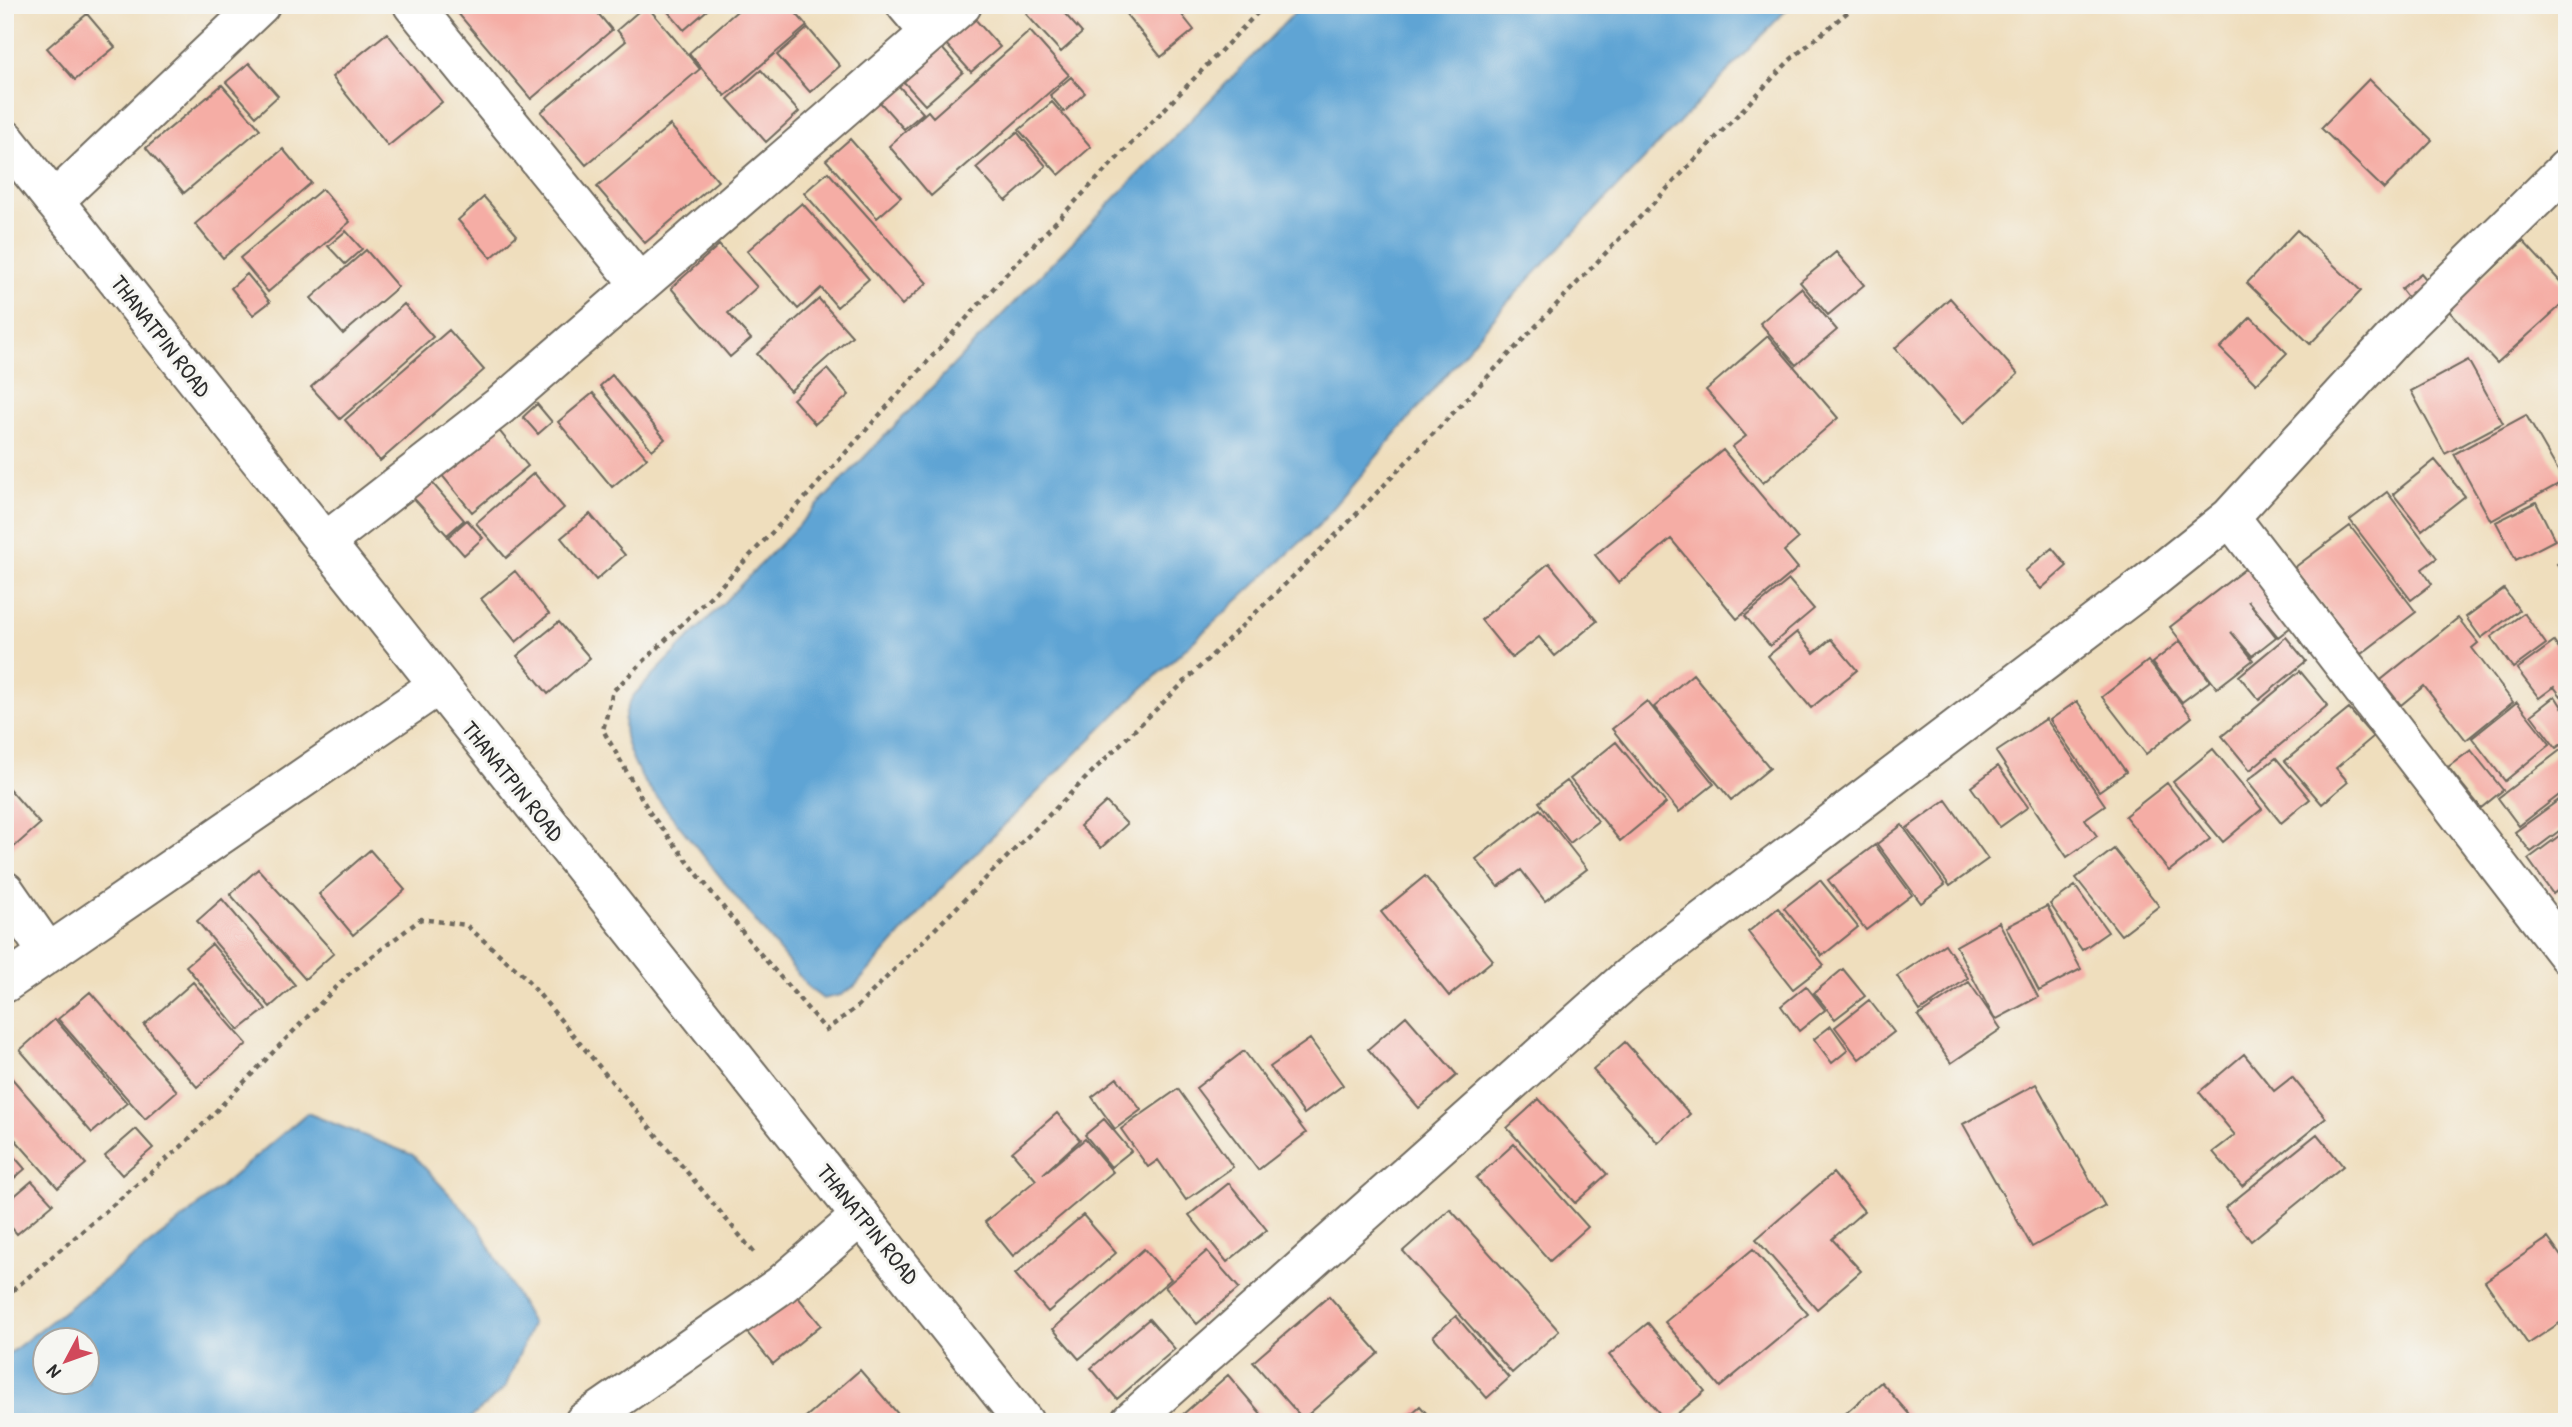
<svg xmlns="http://www.w3.org/2000/svg" width="2572" height="1427" viewBox="0 0 2572 1427" font-family="'Patrick Hand',sans-serif">
<rect width="100%" height="100%" fill="#f6f6f2"/>
<filter id="ink" filterUnits="userSpaceOnUse"><feTurbulence type="fractalNoise" baseFrequency=".0143" numOctaves="2"/><feDisplacementMap in="SourceGraphic" scale="14" xChannelSelector="R" yChannelSelector="G"/><feConvolveMatrix kernelMatrix="1 2 1 2 8 2 1 2 1" color-interpolation-filters="sRGB"/></filter>
<filter id="wash" filterUnits="userSpaceOnUse"><feTurbulence type="fractalNoise" baseFrequency=".00686" numOctaves="4" result="noise"/><feDisplacementMap in="SourceGraphic" scale="28" xChannelSelector="R" yChannelSelector="G"/><feGaussianBlur stdDeviation="1.57" result="paint"/><feColorMatrix in="noise" values="0 0 0 0 0 0 0 0 0 0 0 0 0 0 0 0 0 1.4 0 .05"/><feComposite in="paint" operator="in"/></filter>
<g filter="url(#wash)">
<rect width="100%" height="100%" fill="#efdebd"/>
<path fill="#5ea4d4" stroke="#446880" stroke-width="2" fill-rule="evenodd" d="M1302 5H1791L1503 307 1318 526 1128 702 949 880 855 986 841 995 823 999 808 987 643 780C628 752 614 724 634 695Z
M307 1113 413 1155 478 1225 532 1324 505 1388 466 1422H5V1357L185 1217ZM46 1340H88V1382H46Z"/>
<g id="blocks">
<path fill="#f5ada5" d="M451 5H591L612 30 531 99Z
M646 5 700 69 586 165 541 112 626 41 617 30Z
M662 5H713L684 30Z
M744 5H789L807 26 725 96 689 53Z
M1036 5H1057L1082 33 1061 52 1026 14Z
M1124 5H1174L1194 30 1161 57 1121 8Z
M87 14 115 47 75 80 47 48Z
M974 18 1000 47 971 72 945 43Z
M808 28 840 66 810 92 777 55Z
M1030 31 1069 75 931 196 889 146 928 111 933 117Z
M387 33 442 102 388 146 332 77Z
M941 47 963 72 925 105 903 81Z
M249 63 278 96 256 116 226 82Z
M761 70 799 112 766 142 728 99Z
M1071 77 1085 93 1064 112 1050 95Z
M2369 79 2432 140 2384 189 2321 128Z
M897 84 923 113 904 129 878 100Z
M222 85 260 129 184 193 146 148Z
M1052 102 1091 147 1059 175 1019 130Z
M670 125 718 181 645 243 597 187Z
M1017 132 1046 166 1006 201 976 168Z
M850 139 901 197 877 218 826 160Z
M283 149 311 183 223 258 195 224Z
M828 172 927 283 902 305 804 193Z
M322 189 350 222 268 292 240 258Z
M484 197 517 235 491 258 458 220Z
M802 203 869 279 837 307 821 288 798 309 747 251Z
M2297 230 2361 291 2310 344 2247 283Z
M346 231 362 249 345 264 328 246Z
M2523 241 2567 289V300L2497 363 2448 310Z
M719 245 757 287 728 313 751 339 730 357 671 288Z
M366 250 398 287 343 334 311 298Z
M1836 252 1864 285 1828 315 1800 282Z
M2421 273 2435 290 2415 307 2401 289Z
M247 274 270 302 253 315 231 288Z
M1801 288 1837 330 1796 365 1760 323Z
M1950 298 2018 374 1963 424 1895 348Z
M819 299 852 336 790 391 757 354Z
M404 304 433 337 340 419 311 387Z
M2251 317 2287 353 2256 384 2220 348Z
M449 330 484 370 380 461 345 420Z
M1768 336 1838 418 1763 483 1732 447 1746 436 1706 390Z
M2468 360 2503 423 2445 454 2411 391Z
M827 369 849 395 815 424 793 399Z
M612 375 665 439 652 450 600 386Z
M593 393 647 458 612 487 558 422Z
M537 404 552 422 538 434 523 417Z
M2526 415 2564 481 2491 521 2454 454Z
M492 422 528 466 472 512 436 468Z
M1723 450 1798 539 1784 551 1798 568 1737 619 1671 539 1618 583 1595 555Z
M2435 460 2465 496 2422 530 2393 494Z
M534 473 564 508 506 558 476 523Z
M428 478 464 520 447 535 410 494Z
M2387 492 2437 558 2422 569 2432 584 2411 600 2350 520Z
M2536 502 2555 540 2516 560 2496 522Z
M590 514 625 555 596 580 561 538Z
M467 520 483 538 464 555 448 537Z
M2350 526 2416 612 2361 654 2294 568Z
M2052 548 2067 566 2041 589 2025 571Z
M2567 557V577L2557 564Z
M2254 562 2300 620 2278 637 2248 601 2276 637 2252 656 2231 632 2253 660 2217 688 2170 627Z
M1549 563 1597 621 1555 656 1539 637 1512 658 1481 620Z
M515 571 549 614 516 642 481 599Z
M1789 580 1814 609 1770 646 1745 616Z
M2504 589 2519 610 2481 638 2466 617Z
M2524 613 2546 644 2513 668 2491 637Z
M2458 618 2478 643 2472 648 2513 702 2466 740 2424 686 2401 705 2381 680Z
M559 622 590 658 548 694 517 656Z
M1797 632 1814 653 1831 639 1857 670 1811 708 1768 656Z
M2286 637 2306 661 2259 700 2239 676Z
M2180 641 2210 681 2182 702 2152 663Z
M2554 642 2567 661V691L2561 696 2554 687 2539 698 2517 669Z
M2148 661 2192 717 2146 754 2102 697Z
M2300 671 2328 705 2250 770 2222 736Z
M1693 674 1770 768 1731 800 1654 707Z
M2555 696 2562 707 2567 703V740L2556 748 2531 715Z
M1647 701 1714 784 1679 812 1612 729Z
M2077 701 2126 772 2099 791 2050 720Z
M2517 702 2550 744 2505 781 2472 738Z
M2349 709 2373 737 2336 768 2348 782 2322 804 2285 761Z
M2046 719 2105 805 2085 819 2097 836 2067 857 1996 752Z
M1616 742 1666 803 1620 841 1570 779Z
M2567 745V789L2519 826 2498 798Z
M2213 749 2262 809 2223 842 2173 782Z
M2471 750 2503 790 2481 808 2448 767Z
M2276 758 2310 799 2281 823 2247 781Z
M1998 766 2028 807 2000 827 1971 787Z
M1567 781 1598 821 1570 843 1539 802Z
M2167 783 2210 839 2169 871 2125 816Z
M5 784 40 824 5 855Z
M2567 794V825L2531 852 2515 832Z
M1946 800 1988 859 1950 886 1907 828Z
M1106 802 1127 824 1101 848 1080 826Z
M1540 809 1587 869 1545 901 1521 870 1498 887 1476 859Z
M1902 825 1945 885 1921 903 1877 844Z
M2567 830V883L2553 894 2528 859Z
M1875 845 1912 895 1866 930 1828 880Z
M2114 849 2159 906 2121 935 2076 878Z
M370 850 405 890 353 935 319 894Z
M258 869 334 953 305 979 230 894Z
M1425 876 1493 960 1449 996 1381 912Z
M1820 880 1858 927 1822 956 1784 908Z
M2075 886 2108 932 2082 950 2050 904Z
M222 899 295 985 270 1007 197 921Z
M2047 906 2081 969 2039 991 2006 927Z
M1778 908 1824 965 1793 989 1748 932Z
M1999 922 2038 997 1995 1020 1956 946Z
M212 944 266 1009 239 1030 186 966Z
M1945 944 1968 978 1920 1011 1897 976Z
M1843 969 1865 996 1835 1019 1814 993Z
M193 982 247 1044 197 1087 144 1025Z
M1969 982 2001 1029 1951 1063 1918 1016Z
M1806 986 1825 1010 1799 1031 1781 1006Z
M90 992 177 1091 145 1119 58 1019Z
M1869 1000 1894 1032 1859 1059 1835 1027Z
M1406 1016 1457 1075 1419 1108 1368 1049Z
M55 1019 127 1103 92 1133 20 1050Z
M1831 1026 1848 1050 1832 1063 1814 1039Z
M1310 1039 1343 1085 1304 1114 1270 1067Z
M1625 1042 1690 1114 1658 1143 1593 1070Z
M1244 1051 1306 1133 1258 1170 1196 1088Z
M2244 1054 2274 1091 2292 1077 2326 1118 2242 1186 2213 1152 2235 1135 2199 1092Z
M9 1075 86 1164 58 1188 5 1128V1078Z
M1117 1078 1141 1110 1115 1129 1092 1097Z
M2036 1084 2105 1206 2032 1247 1963 1124Z
M1178 1089 1233 1167 1186 1200 1158 1160 1148 1167 1121 1129Z
M1539 1099 1607 1174 1575 1203 1507 1128Z
M1057 1113 1080 1140 1043 1174 1085 1139 1113 1172 1013 1256 985 1222 1036 1180 1012 1152Z
M1104 1119 1131 1151 1111 1167 1085 1135Z
M136 1129 153 1148 122 1175 105 1156Z
M2317 1134 2343 1166 2251 1241 2225 1208Z
M1514 1144 1588 1227 1550 1261 1476 1178Z
M5 1146 25 1169 5 1186Z
M1833 1173 1864 1211 1832 1239 1861 1271 1817 1309 1756 1239Z
M32 1181 53 1204 17 1234 5 1220V1204Z
M1229 1183 1267 1230 1227 1262 1189 1215Z
M1450 1209 1559 1331 1512 1373 1403 1251Z
M1083 1215 1116 1253 1048 1312 1015 1274Z
M2548 1238 2567 1265V1318L2528 1344 2485 1281Z
M1144 1249 1171 1279 1079 1359 1053 1329Z
M1753 1249 1808 1314 1720 1387 1665 1322Z
M1207 1251 1239 1288 1197 1324 1165 1287Z
M788 1285 821 1325 773 1364 740 1324Z
M1329 1296 1379 1353 1303 1419 1253 1362Z
M1456 1316 1509 1378 1487 1398 1433 1336Z
M1149 1319 1175 1349 1117 1399 1091 1368Z
M1648 1323 1705 1391 1667 1422 1609 1355Z
M860 1370 905 1422H800Z
M1228 1375 1268 1422H1174Z
M1881 1382 1916 1422H1836Z
M1420 1406 1434 1422H1402Z"/>
</g>
</g>
<g filter="url(#ink)">
<use href="#blocks" fill-opacity="0" stroke="#706a5e" stroke-width="2"/>
<g fill="none" stroke-linecap="round" stroke-linejoin="round">
<defs>
<path id="minor" d="M413 5 639 283
M906 5 930 33
M54 201 260 5
M2230 517 2567 955
M324 543 501 405 962 5
M5 891 48 953
M5 983 437 686
M584 1422 781 1285 861 1216
M1130 1422 1630 976 2140 589 2230 517 2392 340 2567 168"/>
<path id="major" d="M5 139 1024 1422"/>
</defs>
<use href="#minor" stroke="#706a5e" stroke-width="42"/>
<use href="#major" stroke="#706a5e" stroke-width="42"/>
<path stroke="#706a5e" stroke-width="4.5" stroke-dasharray="5 5" stroke-linecap="butt" d="M1265 5 1017 262 804 499 716 591 613 691 603 730 650 813 751 943 826 1030 857 1007 1107 757 1346 525 1790 60 1856 5
M5 1297 182 1146 349 974 421 919 466 925 524 976 756 1255"/>
<use href="#minor" stroke="#fff" stroke-width="38"/>
<use href="#major" stroke="#fff" stroke-width="38"/>
</g>
</g>
<g text-anchor="middle" stroke-width="6" stroke-linejoin="round" paint-order="stroke">
<g font-size="23" fill="#2b2b2b" stroke="#f6f6f2">
<text transform="translate(161 336) rotate(52)" y="8">THANATPIN ROAD</text>
<text transform="translate(513 781) rotate(51)" y="8">THANATPIN ROAD</text>
<text transform="translate(868 1224) rotate(51)" y="8">THANATPIN ROAD</text>
</g>
</g>
<rect width="2572" height="1427" fill="none" stroke="#f6f6f2" stroke-width="28"/>
<g transform="translate(66 1361) rotate(229)"><circle r="33" fill="#f6f6f2" stroke="#a5a5a2" stroke-width="2"/>
<path d="M0-5L12 26L0 18L-12 26Z" fill="#d1495b"/>
<text y="-10" font-size="19" font-weight="bold" text-anchor="middle" fill="#2b2b2b">N</text>
</g>
</svg>
